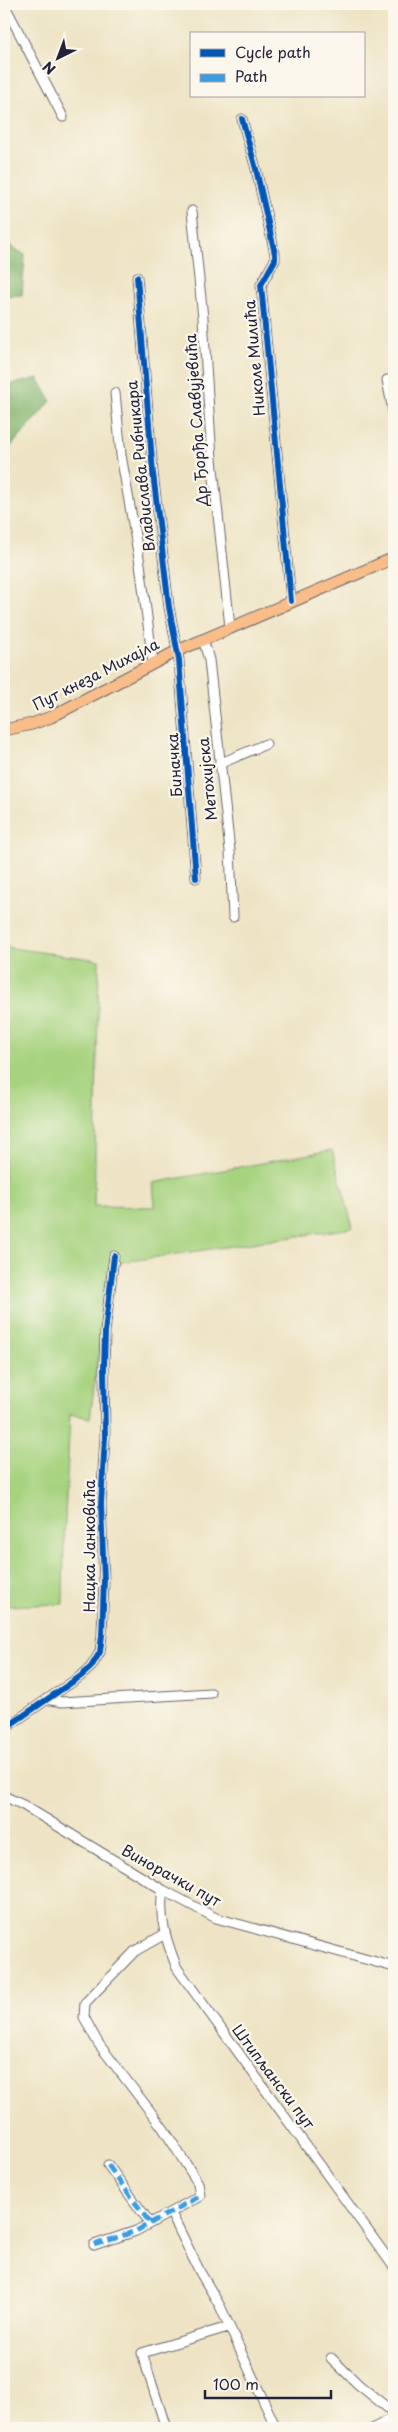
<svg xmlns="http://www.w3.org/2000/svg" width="398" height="2432" viewBox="0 0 398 2432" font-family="'Playpen Sans',sans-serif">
<rect width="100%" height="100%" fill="#fbf7ec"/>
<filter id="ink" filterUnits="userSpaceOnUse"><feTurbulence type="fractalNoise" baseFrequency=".02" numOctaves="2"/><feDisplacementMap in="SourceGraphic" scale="10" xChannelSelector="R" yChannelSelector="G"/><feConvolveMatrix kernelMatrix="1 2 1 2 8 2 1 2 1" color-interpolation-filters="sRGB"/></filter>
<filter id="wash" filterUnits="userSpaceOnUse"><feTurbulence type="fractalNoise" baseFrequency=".0096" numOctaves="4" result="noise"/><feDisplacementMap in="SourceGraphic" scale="20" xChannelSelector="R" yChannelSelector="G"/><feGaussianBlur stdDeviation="1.12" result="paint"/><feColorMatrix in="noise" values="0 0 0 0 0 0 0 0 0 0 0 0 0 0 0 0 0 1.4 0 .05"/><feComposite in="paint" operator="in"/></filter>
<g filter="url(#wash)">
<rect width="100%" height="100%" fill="#eee4c5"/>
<path fill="#a7d380" stroke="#647a5e" d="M4 947 99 960 94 1206 155 1207 153 1183 332 1150 353 1228 110 1264 90 1418 70 1414 64 1539 63 1604 4 1606Z"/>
<path fill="#85b56e" stroke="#546c54" d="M4 242 25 255 22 295 4 296Z
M38 378 51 401 4 454V386Z"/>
</g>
<g filter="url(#ink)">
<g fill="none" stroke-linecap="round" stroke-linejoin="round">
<defs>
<path id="minor" d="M4 4 63 117
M242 119 256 169 275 254V260L261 285 291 601
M192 211 203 318 212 459 230 627
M137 277 153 473 169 607 179 660 196 878
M387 380 394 416
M115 393 121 455 140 564 153 663
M203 639 209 660 230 851 233 917
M219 764 266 744
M46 1699 62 1702 211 1693
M4 1729 81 1676 91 1667 100 1652 102 1635 104 1580 101 1504 105 1437 104 1369 105 1332 114 1256
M4 1796 23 1805 163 1890 216 1918 394 1967
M163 1890C158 1917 167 1943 177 1968L394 2267
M108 2165 150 2223
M171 2213 200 2272 220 2306 276 2428
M94 2245 136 2231 200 2196 198 2183 163 2128 98 2043 84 2017 85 2003 135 1951 165 1934
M331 2358 359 2385 394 2413
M166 2428 142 2353 228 2327
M374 2428 394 2417"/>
<path id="major" d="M4 730 32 724 51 717 177 651 394 558"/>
</defs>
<use href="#minor" stroke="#69666b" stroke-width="11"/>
<use href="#major" stroke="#69666b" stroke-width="13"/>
<use href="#minor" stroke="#fff" stroke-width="9"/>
<use href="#major" stroke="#f8bd89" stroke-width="11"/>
<path stroke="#3c9ce2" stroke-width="5" stroke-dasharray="10 5" stroke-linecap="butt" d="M108 2165 150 2223
M94 2245 136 2231 200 2196"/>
<defs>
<path id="cycleway" d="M242 119 256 169 275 254V260L261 285 291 601
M137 277 153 473 169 607 179 660 196 878
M4 1729 81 1676 91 1667 100 1652 102 1635 104 1580 101 1504 105 1437 104 1369 105 1332 114 1256"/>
</defs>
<use href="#cycleway" stroke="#fbf7ec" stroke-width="9"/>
<use href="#cycleway" stroke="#0057b8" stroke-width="6"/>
</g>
</g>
<g text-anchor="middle" stroke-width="4.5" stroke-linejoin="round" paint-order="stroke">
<g font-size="15" fill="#22223b" stroke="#fbf7ec">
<text transform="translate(255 358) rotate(-95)" y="5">Николе Милића</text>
<text transform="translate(197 420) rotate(-94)" y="5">Др Ђорђа Славујевића</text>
<text transform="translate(141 466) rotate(-96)" y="5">Владислава Рибникара</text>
<text transform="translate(96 675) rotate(-27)" y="5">Пут кнеза Михајла</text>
<text transform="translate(175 765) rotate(-94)" y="5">Биначка</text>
<text transform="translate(208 779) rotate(-96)" y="5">Метохијска</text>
<text transform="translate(90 1546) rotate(-90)" y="5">Нацка Јанковића</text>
<text transform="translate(171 1876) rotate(29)" y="5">Винорачки пут</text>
<text transform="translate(273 2077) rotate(53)" y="5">Штипљански пут</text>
</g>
</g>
<rect width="398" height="2432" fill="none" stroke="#fbf7ec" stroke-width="20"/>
<rect x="190" y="32" width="175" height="65" fill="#fbf7ec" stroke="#a4a2a5"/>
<rect x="200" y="49" width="25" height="8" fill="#0057b8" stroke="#a4a2a5"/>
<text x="235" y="58" font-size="15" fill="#22223b">Cycle path</text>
<rect x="200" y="74" width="25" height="8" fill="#3c9ce2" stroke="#a4a2a5"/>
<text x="235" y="82" font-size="15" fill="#22223b">Path</text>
<g transform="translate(58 58) rotate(222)" stroke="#fbf7ec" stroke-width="4" paint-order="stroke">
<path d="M0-4L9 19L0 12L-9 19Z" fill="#22223b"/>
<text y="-8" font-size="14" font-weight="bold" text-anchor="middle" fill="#22223b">N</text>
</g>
<path d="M205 2390v8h126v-8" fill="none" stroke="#22223b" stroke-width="2.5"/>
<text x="213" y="2390" font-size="15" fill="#22223b" stroke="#fbf7ec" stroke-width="4" paint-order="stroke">100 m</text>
</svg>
